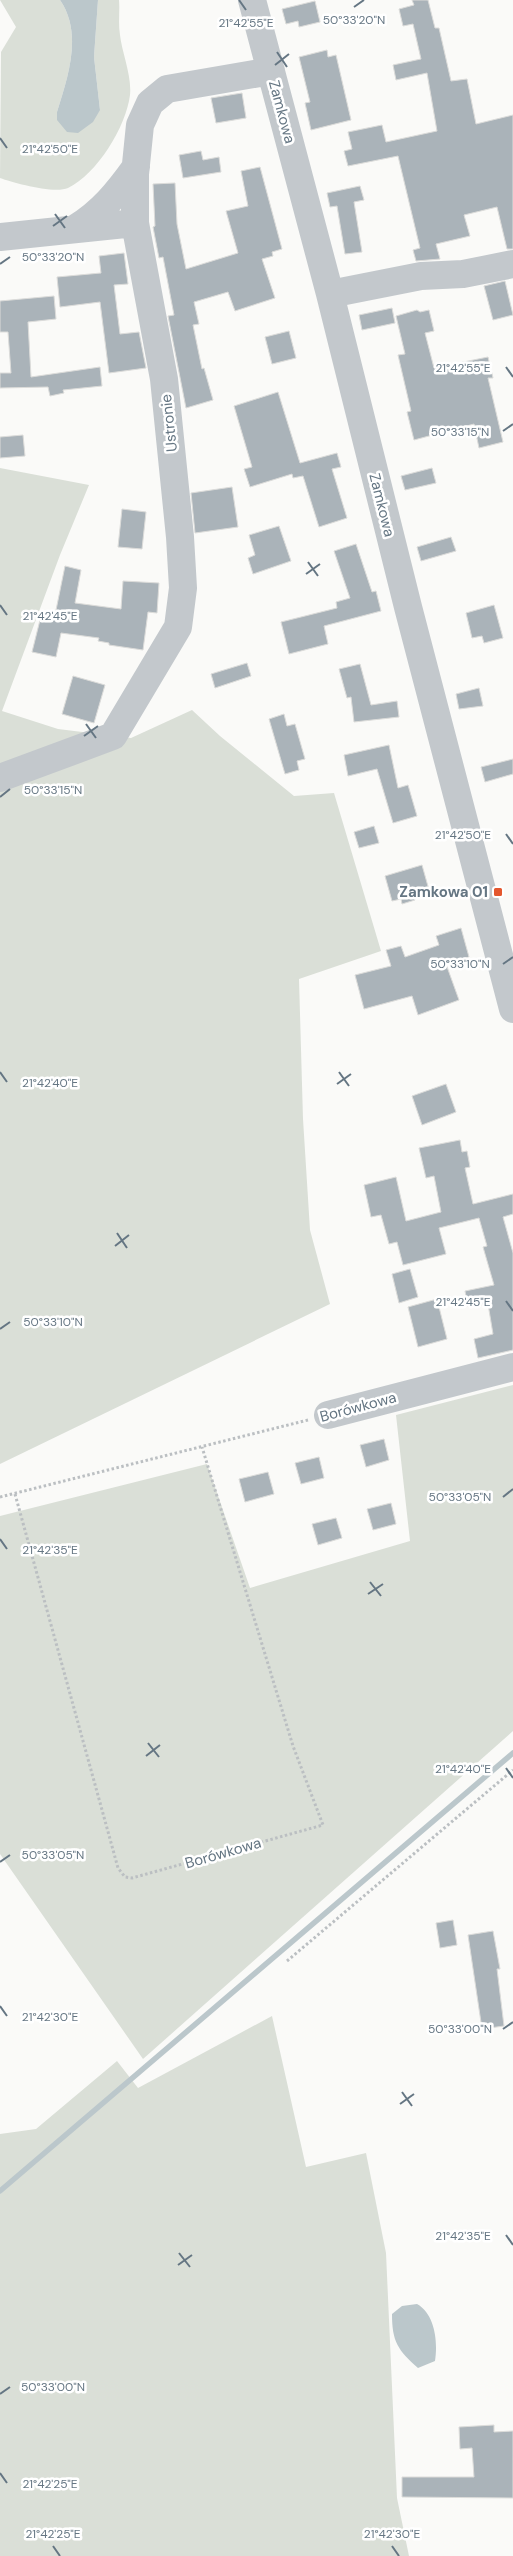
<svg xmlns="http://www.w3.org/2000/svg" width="513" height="2556" viewBox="0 0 513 2556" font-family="'DM Sans',sans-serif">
<rect width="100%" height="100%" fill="#fafaf8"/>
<path fill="#dadfd7" d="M0 0H60C83 33 68 77 57 112L100 110 94 57 98 0H119C120 11 118 23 120 35 122 53 132 76 130 95 126 127 97 174 68 188 54 194 14 183 0 178L1 52 16 27Z
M0 468 89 485 60 555 2 711 58 729 131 738 192 710 220 736 294 796 334 793 381 951 299 979 303 1119 310 1230 330 1304 0 1464Z
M513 1385V1731L143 2059 0 1854V1516L207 1464 250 1588 410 1541 396 1415Z
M272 2016 306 2167 366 2153 386 2253 397 2498 409 2556H0V2134L36 2129 117 2061 138 2088Z"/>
<path fill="#bbc7cb" d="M60 0H98L94 57 100 110 93 122 78 133 67 132 57 120V112C68 77 83 33 60 0Z
M417 2304C435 2314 438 2342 435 2361L418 2368C398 2350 392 2342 392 2314L402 2306Z"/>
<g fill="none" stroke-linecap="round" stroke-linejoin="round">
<path stroke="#bbc7cb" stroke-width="5.5" d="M0 2191 513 1753"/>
</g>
<path fill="#aab3b9" stroke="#dcdcda" d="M412 0H428L435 28H439L451 81 467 79 476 124 513 115V249H507L497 207 464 215 470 236 436 244 440 259 416 261 413 250 420 248 398 156 348 166 344 151 352 149 348 132 382 125 386 142 437 131 427 73 396 80 393 65 421 59 413 24 403 26 399 9 414 5Z
M315 1 320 22 299 27 298 21 286 24 282 9Z
M327 50 328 57 336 55 351 120 311 130 305 103 310 102 299 57Z
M242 93 246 118 216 123 211 98Z
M201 151 203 160 219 157 221 172 183 178 179 155Z
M260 167 282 249 272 252 273 256 262 259 275 298 235 311 228 292 194 302 199 324 193 325 202 369 204 368 213 400 186 408 168 316 174 315 163 257 159 258 153 227 155 226 153 184 175 183 177 224 186 269 238 253 226 211 248 206 241 171Z
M360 186 364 200 354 202 362 252 345 254 337 206 330 207 327 193Z
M124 253 128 284 114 285 120 334 139 332 146 368 109 373 100 302 60 307 57 277 101 273 99 256Z
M505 281 513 315 493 320 484 286Z
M54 296 56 319 28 322 31 377 100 367 102 386 63 390 64 393 50 396 48 387 0 388V373H11L8 332H0V301Z
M392 308 395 323 362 330 359 315Z
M417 310 420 312 429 310 434 331 425 333 434 368 488 357 493 378H488L503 442 479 448 474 424 414 440 407 412 411 411 398 355 405 354 396 316Z
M289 331 296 358 272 364 265 337Z
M278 392 300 463 337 453 341 467 332 469 347 518 319 527 303 476 293 478 292 474 250 487 244 469 252 467 234 406Z
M23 435 25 456 0 458V437Z
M432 468 436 483 405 490 401 476Z
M232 487 238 527 195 533 191 493Z
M122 509 146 512 142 549 118 547Z
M279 526 291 561 253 574 248 558 255 555 249 535Z
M451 537 456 551 421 561 417 547Z
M356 544 372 592 376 591 381 611 324 626 328 644 289 654 281 622 337 608 336 602 350 598 334 551Z
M65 566 81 570 75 603 121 609 123 581 159 583 157 613 148 612 143 650 109 645V643L98 641 99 638 61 633 56 657 32 652 42 612 55 615Z
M494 605 503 638 484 643 482 636 472 638 466 613Z
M247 663 251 676 215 688 211 674Z
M360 664 371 705 397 701 399 717 354 722 351 697 347 698 339 669Z
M73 676 105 685 94 723 62 714Z
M479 688 483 706 459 709 456 694Z
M284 714 287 726 295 724 305 759 297 761 299 770 285 774 269 719Z
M389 745 398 788 408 785 417 816 393 823 377 769 348 776 344 755Z
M513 759V774L485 782 481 767Z
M374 826 379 843 359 848 354 832Z
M422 865 429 890 414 895 415 900 402 904 401 899 392 901 385 876Z
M461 928 469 957 446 964 459 1000 418 1015 412 996 364 1009 355 975 391 966 386 950 401 946 405 957 439 945 436 936Z
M446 1084 456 1112 422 1125 412 1096Z
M460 1140 462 1152 467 1151 470 1167 465 1168 473 1204 513 1194V1214L503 1217 513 1253V1350L478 1358 474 1339 493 1334 488 1304 468 1307 465 1291 494 1285 483 1247 487 1246 479 1218 439 1228 446 1254 403 1265 397 1242 389 1244 381 1215 371 1217 364 1185 396 1177 406 1221 441 1212 434 1176 426 1178 419 1148Z
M410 1269 418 1297 399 1303 392 1274Z
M437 1299 447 1339 418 1347 408 1307Z
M384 1439 389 1460 366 1467 360 1445Z
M319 1457 324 1478 301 1484 295 1463Z
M268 1472 274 1494 245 1502 239 1479Z
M391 1503 396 1524 373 1530 367 1509Z
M336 1518 342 1538 318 1545 312 1524Z
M453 1920 457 1945 440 1948 436 1923Z
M493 1931 500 1969H497L504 2026 482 2029 468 1935Z
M494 2425V2432L513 2431V2498L402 2497V2477H474L472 2448 460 2449 459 2427Z"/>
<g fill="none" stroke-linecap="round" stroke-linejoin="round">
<path stroke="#bbbfc2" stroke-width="3" stroke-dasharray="2.5 2.5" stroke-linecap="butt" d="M15 1494 118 1868 125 1877 132 1878 323 1825 293 1746 202 1447
M0 1497 308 1420
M287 1961 513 1770"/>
<path stroke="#c3c8cc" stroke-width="28" d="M252 0 330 294 408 607 513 1009
M76 228C102 212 118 192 136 167
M0 237 135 223
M330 294 421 276 463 274 513 264
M0 778 113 736 178 627 183 588 180 537 164 379 135 223V174L140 125 150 103 167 89 271 71
M328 1415 513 1367"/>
</g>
<path fill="none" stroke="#657683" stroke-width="2" d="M239 0 246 10M354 7 364 0M277 52 287 67M275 65 289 54M0 138 7 148M55 214 65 228M53 226 67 216M0 264 10 257M506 367 513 377M503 431 513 424M308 562 318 576M306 574 320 564M0 605 7 615M86 724 96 738M84 736 98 726M0 797 10 789M506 834 513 844M503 964 513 957M0 1072 7 1082M339 1072 349 1086M337 1084 351 1074M117 1233 127 1248M115 1246 129 1235M506 1301 513 1311M0 1329 10 1322M503 1497 513 1489M0 1539 7 1549M370 1582 381 1596M368 1594 383 1584M148 1743 159 1757M146 1756 160 1745M506 1768 513 1778M0 1862 10 1855M0 2006 7 2016M503 2029 513 2022M402 2092 412 2106M400 2104 414 2094M506 2235 513 2245M179 2253 190 2267M178 2265 192 2255M0 2394 10 2387M0 2473 7 2483M53 2546 60 2556M392 2546 399 2556"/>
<rect fill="#e4572e" stroke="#fff" stroke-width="2" x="493" y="887" width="10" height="10" rx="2.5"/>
<g text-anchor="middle" stroke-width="5" stroke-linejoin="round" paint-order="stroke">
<g font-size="15" fill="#657683" stroke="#fff">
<text transform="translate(282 112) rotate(75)" y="5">Zamkowa</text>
<text transform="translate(169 423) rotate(-96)" y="5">Ustronie</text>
<text transform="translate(382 505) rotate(76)" y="5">Zamkowa</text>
<text transform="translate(358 1407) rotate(-15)" y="5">Borówkowa</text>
<text transform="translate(223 1853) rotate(-16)" y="5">Borówkowa</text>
</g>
<g font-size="15" font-weight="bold" fill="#657683" stroke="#fff" text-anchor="end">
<text x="488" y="897">Zamkowa 01</text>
</g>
</g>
<g font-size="12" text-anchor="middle" fill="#657683" stroke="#fff" stroke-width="5" stroke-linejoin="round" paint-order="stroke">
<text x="354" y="24">50°33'20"N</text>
<text x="246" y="27">21°42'55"E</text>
<text x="50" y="153">21°42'50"E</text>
<text x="53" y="261">50°33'20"N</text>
<text x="463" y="372">21°42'55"E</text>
<text x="460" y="436">50°33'15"N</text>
<text x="50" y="620">21°42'45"E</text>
<text x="53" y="794">50°33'15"N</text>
<text x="463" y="839">21°42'50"E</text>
<text x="460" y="968">50°33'10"N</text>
<text x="50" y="1087">21°42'40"E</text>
<text x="463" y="1306">21°42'45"E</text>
<text x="53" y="1326">50°33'10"N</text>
<text x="460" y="1501">50°33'05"N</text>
<text x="50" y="1554">21°42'35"E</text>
<text x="463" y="1773">21°42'40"E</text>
<text x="53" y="1859">50°33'05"N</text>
<text x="50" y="2021">21°42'30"E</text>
<text x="460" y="2033">50°33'00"N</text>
<text x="463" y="2240">21°42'35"E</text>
<text x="53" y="2391">50°33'00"N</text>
<text x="50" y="2488">21°42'25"E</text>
<text x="53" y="2538">21°42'25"E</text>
<text x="392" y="2538">21°42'30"E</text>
</g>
</svg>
